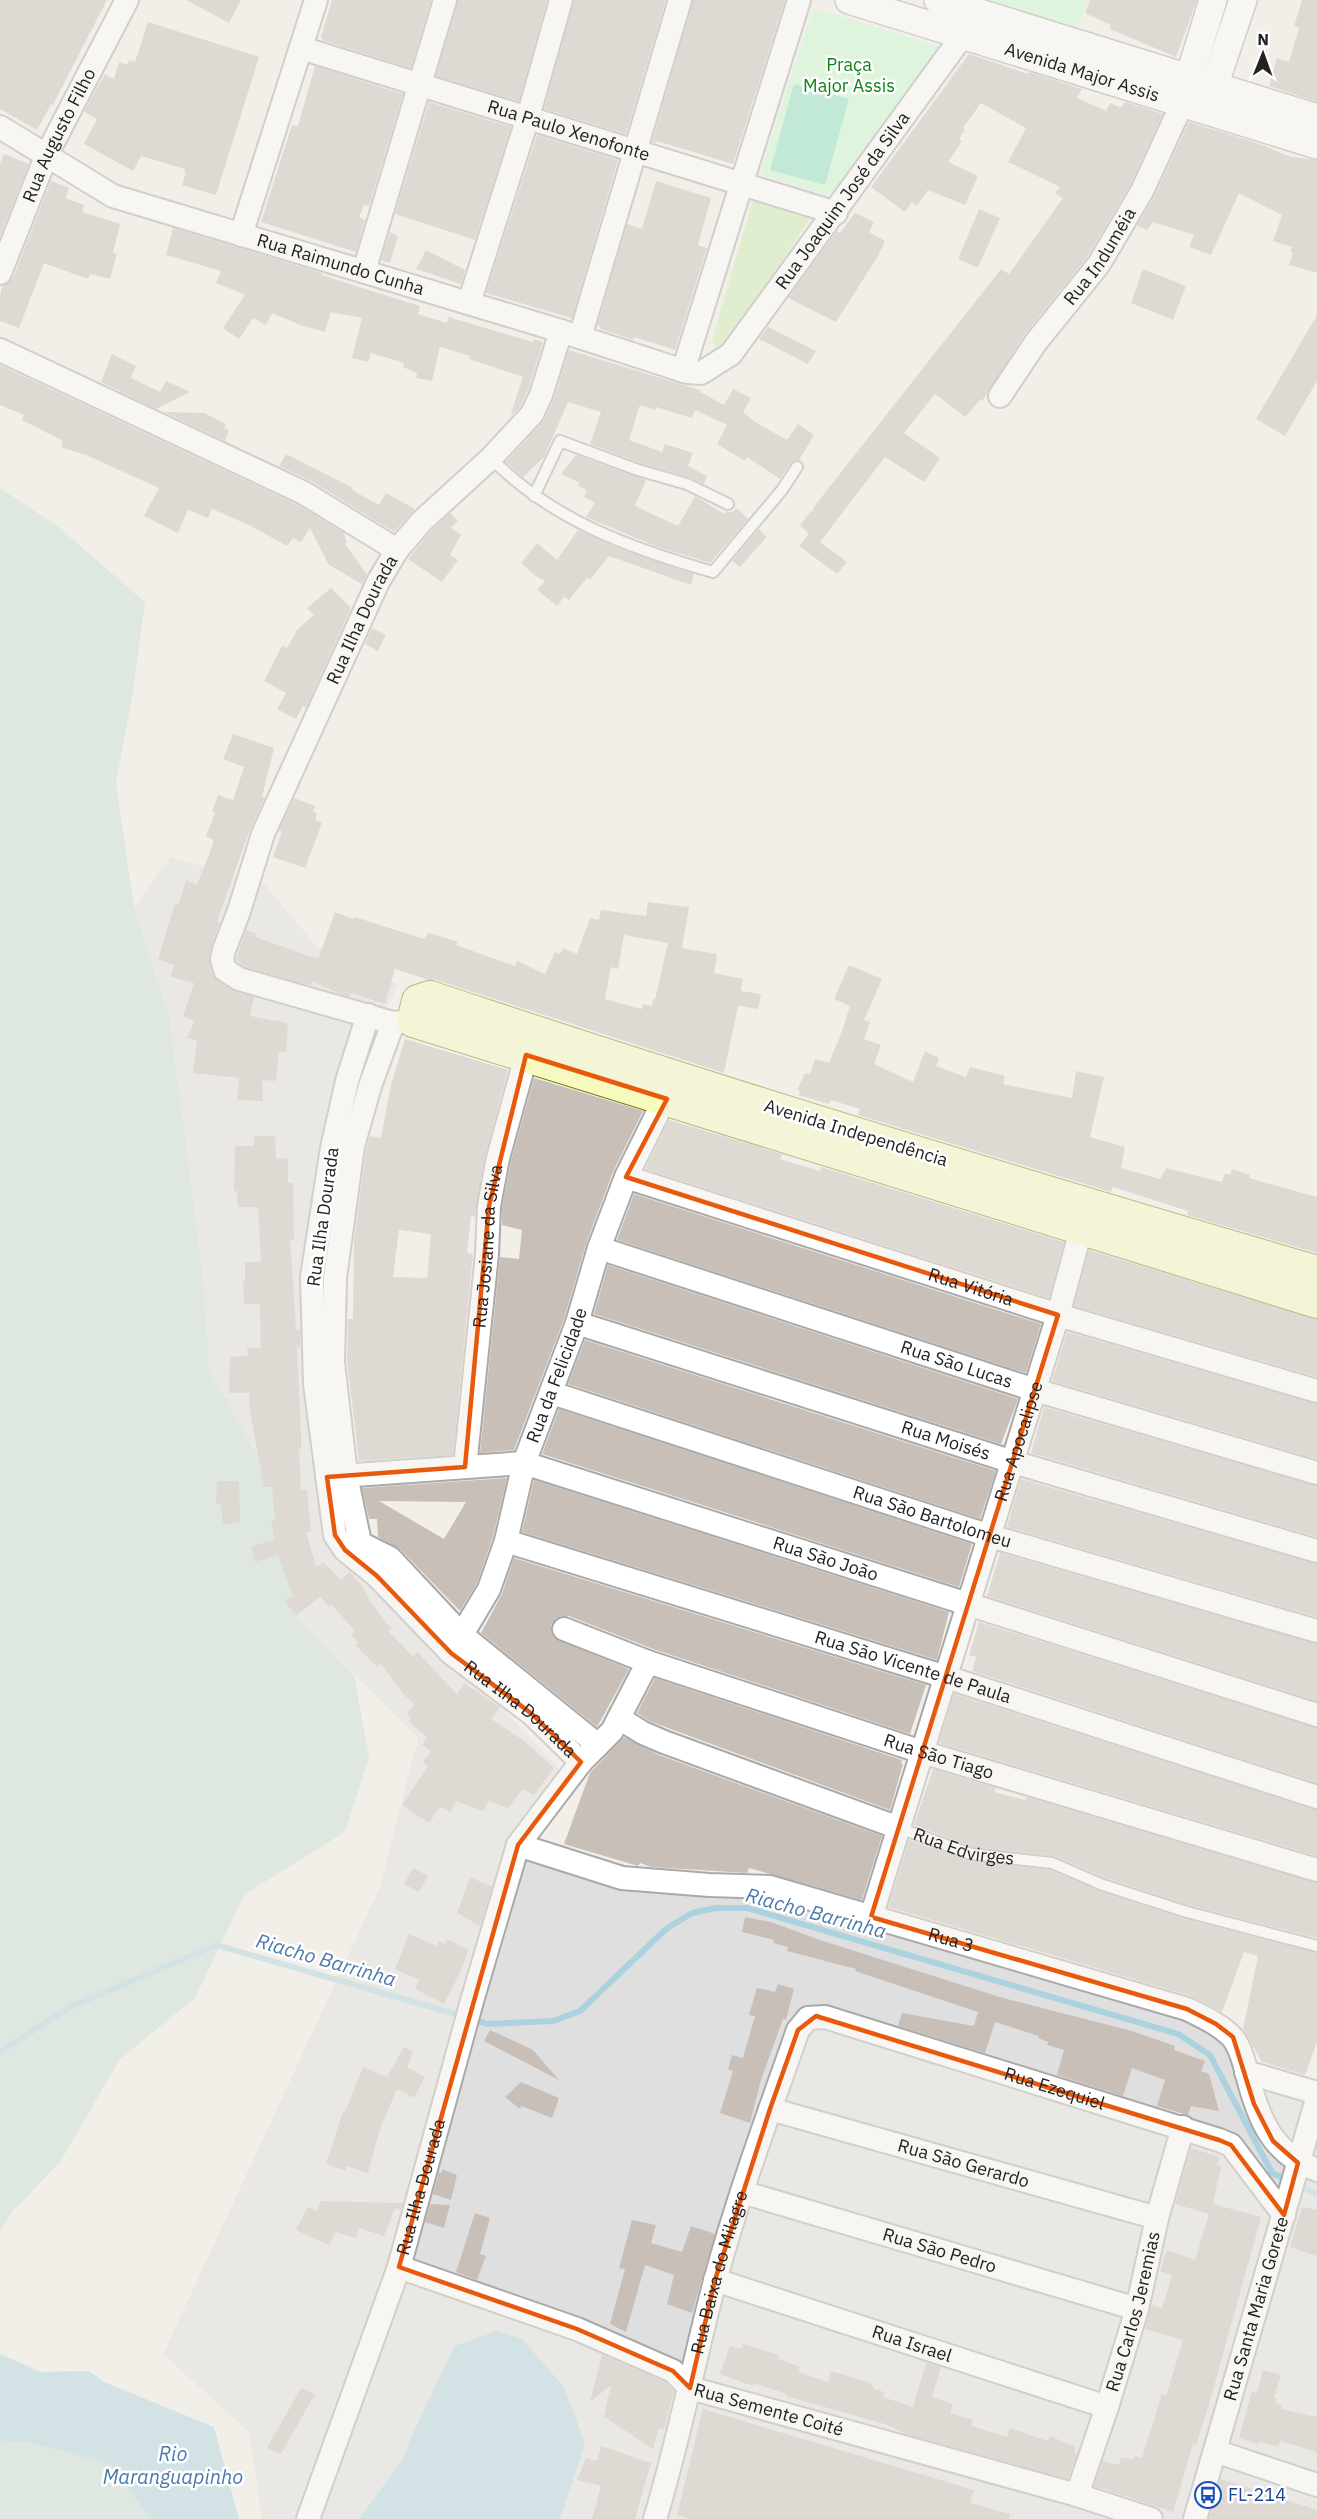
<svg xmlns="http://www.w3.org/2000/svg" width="1317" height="2519" viewBox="0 0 1317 2519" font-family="'IBM Plex Sans',sans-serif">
<rect width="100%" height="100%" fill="#f2efe9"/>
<path fill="#e0dfdf" d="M171 857 265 885 319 949 398 984 326 1145 301 1285 302 1368 326 1500 357 1552 561 1771 538 1844 677 1889 773 1894 1197 2018 1247 2070 1317 2089V2519H262L249 2432 163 2354 380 1887 418 1738 294 1614 273 1483 209 1369 203 1276 170 1021 134 907Z"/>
<path fill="#cdebb0" d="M755 200 807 217 809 221 724 346 716 348 712 340 752 203Z"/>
<path fill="#c6e0d4" d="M0 488 56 525 145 602 133 692 116 783 134 907 170 1021 203 1276 209 1369 273 1483 294 1614 354 1675 369 1757 345 1832 245 1894 195 1998 120 2059 60 2162 13 2211 0 2230Z
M0 2441 26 2442 110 2464 151 2519H0Z"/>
<path fill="#c8facc" d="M979 0H1087L1077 30Z
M813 8 938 46 834 191 826 195 766 176 761 170Z"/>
<path fill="#88e0be" d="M794 84 849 99 825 185 770 170Z"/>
<path fill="#aad3df" d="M497 2331 522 2339 564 2387 585 2444 560 2519H359L404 2458 410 2439 455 2346Z
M0 2354 41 2372 89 2371 104 2382 214 2427 239 2519H151L110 2464 26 2442 0 2441Z"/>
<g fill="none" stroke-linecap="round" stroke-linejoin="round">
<path stroke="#aad3df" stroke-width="6" d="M472 2019 487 2024 553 2021 580 2011 666 1929 692 1913 716 1908H747L1178 2034 1210 2055 1272 2173 1317 2194
M0 2052 68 2008 216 1945 462 2016"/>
</g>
<path fill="#c7bfb8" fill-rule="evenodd" d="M0 0H107L53 105 51 104 37 130 0 109Z
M186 0H241L229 23Z
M332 0H431L411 68 322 40 323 38 321 37Z
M458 0H547L519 101 436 76Z
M574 0H666L626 134 544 109Z
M693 0H785L733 164 657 141 656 143 652 142Z
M1090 0H1197L1176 57 1110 29 1111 25 1085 13Z
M1302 0H1317V102L1269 86 1277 58 1289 62 1299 28 1294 26Z
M148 22 259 57 216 195 182 185 186 172H184L185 169 141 156 133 171 84 144 97 119 84 112 92 97 105 74 114 79 119 62 127 65 129 60 135 62Z
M969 54 1028 74 1029 72 1082 89 1077 98 1106 111 1110 103 1121 108 1125 102 1163 114 1130 185 1088 256 1025 334 982 401 980 400 965 417 935 394 904 433 940 458 924 482 885 457 820 542 847 562 837 574 799 546 809 534 800 525 811 511 813 512V508L1001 269 1009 274 1063 198 1055 193 1060 187 1008 162 1026 128 981 103 963 128 965 130 959 139 962 141 948 162 978 176 965 205 928 190 917 206 912 202 905 212 871 187Z
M315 66 403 94 369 206 364 205 359 217 365 220 356 252 261 222 292 125 298 126Z
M429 102 511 127 475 240 395 214Z
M1189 122 1260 144 1291 157 1317 160V273L1289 265 1293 253 1290 252 1292 247 1273 241 1282 215 1239 193 1211 255 1189 247 1194 235 1153 222 1147 230 1137 226 1154 197Z
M537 135 618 160 572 318 486 293Z
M4 154 29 164 0 236V164Z
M51 181 69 188 66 198 84 205 82 212 120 224 113 253 117 254 110 279 90 274 88 279 44 263 19 328 0 321V297L2 286 13 278Z
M656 181 711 198 698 245 707 248 675 350 634 337V340L600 329 601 326H597L627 224 642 229Z
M979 209 1000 218 978 268 958 259Z
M855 213 874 222 869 232 885 241 878 256 836 322 788 298 837 231 840 233Z
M173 228 322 273 321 275 420 306 418 314 447 323 448 317 533 342 534 339 543 342 528 390 521 406 513 414 511 413 523 377 469 359 470 356 440 347 432 381 416 378 417 373 403 367 404 363 371 353 368 362 352 358 362 318 331 312 325 332 300 325 272 313 266 325 253 318 239 339 223 328 245 295 216 283 221 271 166 255Z
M390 232 398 236 390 263 381 260Z
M426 250 465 270 461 284 416 269Z
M1143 269 1186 286 1173 320 1131 303Z
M1317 315V381L1285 436 1256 419Z
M768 327 816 351 808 364 759 339Z
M569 350 700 390V392L724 405 733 389 751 398 743 412 755 422 787 440 798 424 814 435 799 460 791 462 780 479 747 457 745 461 717 444 727 425 695 410 692 418 656 407 655 410 640 405 629 440 662 452 665 444 693 453 688 466 707 476 704 484 689 477 640 463 590 444 601 412 568 402 544 457 523 477 506 462 544 420 554 399Z
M112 354 136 366 131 378 160 392 166 381 190 392 156 409 101 382Z
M0 365 298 505 344 533 347 543 345 544 367 575 362 584 329 565 310 528 301 542 293 538 287 546 249 525 212 509 208 518 188 510 178 533 144 516 159 488 86 455 61 447 63 441 22 420 24 415 0 405Z
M164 412 204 413 226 424 224 428 229 431 225 441Z
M286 454 353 488 352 490 379 505 386 493 415 509 394 532 311 481 279 466Z
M576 455 646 480 635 506 678 526 695 496 724 514 727 511 731 513 737 508 748 519 710 563 655 546 586 517 595 503 584 497 587 490 578 486 580 483 561 474Z
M450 513 458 521 451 528 461 535 450 555 458 560 442 582 408 559 432 530Z
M759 529 767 537 740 567 732 561Z
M578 530 620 549 694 574 691 585 609 556 590 580 587 578 569 600 564 597 557 606 537 590 545 581 534 575 521 563 537 543 557 560Z
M331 588 351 608 306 708 303 706 296 719 277 709 286 693 264 681 282 646 287 648 297 630 314 615 307 608Z
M372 628 386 635 378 651 365 644Z
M233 734 274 748 262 797H265L250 830 217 921 220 922 211 947 209 962 212 974 218 981 235 992 254 997 250 1016 288 1023 286 1053 279 1052 276 1081 262 1080 263 1101 237 1100 239 1078 193 1073 197 1040 187 1038 194 1021 183 1016 194 983 171 977 174 965 158 959 175 903 179 904 186 880 197 885 213 844V840L206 836 215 813 212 811 218 795 233 800 244 767 223 759Z
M294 798 315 806 313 812 317 813 315 820 322 823 305 868 273 857 282 831H279Z
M648 902 689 907 682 948 717 954 714 973 743 979 741 991 761 994 758 1009 738 1006 724 1073 436 980H428L395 969 385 1004 351 993 350 997 340 994 312 981 311 985 300 983 245 967 236 959 246 930 256 934 255 937 318 959 335 912 354 919 355 917 424 939 428 933 443 937 458 942 456 945 515 966 517 961 545 974 555 952 560 954 563 948 577 954 590 918 599 920 601 910 646 916ZM624 935 668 943 655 999H653L652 1006 643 1004 642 1009 605 999 611 967 618 969Z
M849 965 882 979 864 1020 870 1022 864 1039 881 1045 874 1064 913 1082 925 1051 939 1058 936 1066 966 1077 970 1067 1005 1076 1003 1084 1072 1098 1076 1071 1104 1077 1090 1137 1125 1147 1121 1168 1160 1179 1166 1168 1222 1182 1225 1173 1230 1175 1232 1169 1250 1175 1249 1178 1317 1197V1253L1187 1215 1188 1211 1113 1187 1111 1192 858 1115 860 1109 831 1100 829 1104 799 1095 800 1091 797 1090 805 1073 810 1074 815 1059 829 1063 842 1031 850 1006 834 999Z
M405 1039 508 1070 485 1156 475 1217 471 1216 467 1253 473 1254 453 1455 359 1461 347 1361 348 1319H353L354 1240 366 1149 370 1136 381 1138 391 1085ZM399 1230 431 1234 427 1278 393 1277Z
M534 1078 643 1111 613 1172 586 1244 564 1319 514 1450 480 1453 500 1257 519 1259 522 1230 502 1225V1208L511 1161Z
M669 1120 782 1154 780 1159 820 1171 821 1167 1064 1242 1049 1298 645 1169Z
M254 1136H275L276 1159 288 1158V1183H293L294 1240H290L296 1330 300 1329V1347H297L301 1433V1449H299L301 1490H307L311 1532H306L316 1566 324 1563 341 1580 350 1572 363 1587 369 1600 391 1629 388 1631 413 1656 417 1652 457 1694 464 1683 500 1707 491 1719 523 1740 554 1768 534 1795 523 1789 508 1808 489 1801 483 1811 456 1801 451 1812 440 1807 429 1823 402 1805 428 1766 423 1762 431 1751 422 1745 427 1737 409 1722 411 1717 407 1713 415 1704 405 1696 381 1664 377 1667 355 1645 358 1643 351 1634 355 1631 332 1605 330 1607 320 1597 296 1616 285 1601 293 1596 278 1555 255 1562 251 1546 275 1540 271 1521H275L272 1487H264L250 1411 249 1393H229L230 1357 248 1356 247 1348H261L260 1304H244L243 1280H245V1262H261L258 1207H238L237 1191H234L235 1146H254Z
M634 1194 1041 1324 1026 1373 617 1240Z
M1089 1250 1317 1319V1377L1074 1306Z
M608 1265 1018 1399 1001 1444 594 1314Z
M1067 1332 1317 1404V1459L1052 1381Z
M585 1340 996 1471 980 1519 568 1384Z
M1044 1407 1317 1486V1537L1031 1453Z
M559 1409 972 1544 959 1587 542 1454Z
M507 1478 493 1537 477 1583 460 1611 400 1549 378 1537 377 1519H369L362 1488ZM379 1501 466 1502 444 1539Z
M1021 1479 1317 1564V1617L1007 1527Z
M534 1480 949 1612 937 1660 522 1532Z
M217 1481H239L240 1522 223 1525 221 1504H216Z
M1000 1553 1317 1644V1701L987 1596Z
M514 1558 926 1685 910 1734 653 1649 569 1616H561L555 1619 551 1625V1632L554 1638 629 1669 597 1727 481 1633 502 1594Z
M979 1622 1317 1728V1783L972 1671 976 1657 969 1655Z
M655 1678 902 1760 901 1763 903 1764 890 1810 649 1721 637 1713Z
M954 1694 1317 1810V1856L939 1743Z
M624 1737 659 1755 882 1836 862 1900 749 1868 747 1873 651 1867 640 1863 638 1866 564 1844 590 1773Z
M933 1769 996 1788 994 1792 1025 1800 1026 1797 1317 1883V1938L1189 1905 1106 1878 1055 1856 973 1847 914 1825Z
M909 1840 970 1861 1050 1870 1101 1892 1185 1919 1317 1953V2042L1305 2075 1262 2062 1243 2029 1258 1956 1244 1952 1222 2012 1191 1996 888 1907Z
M413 1868 428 1876 419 1892 404 1884Z
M470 1877 492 1887 480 1926 457 1913Z
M745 1917 771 1922 820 1940 1003 1998 1132 2031 1175 2046 1174 2050 1205 2061 1201 2071 1209 2074 1219 2111 1191 2106 1188 2115 1157 2106 1165 2080 1132 2068 1123 2096 1057 2075 1064 2050 1047 2045 1048 2042 1038 2038 1039 2036 995 2022 985 2053 898 2026 902 2013 974 2026 978 2012 855 1971 856 1969 787 1951 788 1947 773 1943 774 1940 742 1932Z
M409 1934 437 1946 438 1941 445 1944 447 1939 468 1950 462 1969 444 2004 415 1989 419 1980 395 1969Z
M778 1984 794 1989 786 2020 783 2019 761 2080 750 2123 720 2113 733 2071 728 2069 732 2055 743 2058 755 2016 749 2015 757 1988 775 1992Z
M490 2030 533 2050 559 2080 484 2041Z
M404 2047 413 2052 407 2067 425 2077 414 2098 397 2089 380 2129 368 2173 347 2166 346 2171 326 2164 343 2111 345 2112 363 2067 387 2077Z
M521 2082 559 2098 552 2118 521 2106 520 2109 505 2097Z
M1191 2148 1220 2157 1217 2165 1221 2166 1213 2204 1261 2217 1208 2408 1196 2445 1193 2444 1173 2512 1094 2486 1103 2461 1119 2465 1121 2457 1133 2460 1134 2456 1142 2458 1162 2394 1166 2396 1183 2340 1145 2329 1152 2305 1162 2308 1172 2276 1160 2271 1167 2250 1195 2260 1209 2214 1175 2204Z
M442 2169 457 2175 451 2200 433 2194 439 2172 442 2173Z
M321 2201 396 2203H403L401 2210 395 2208 384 2236 359 2228 356 2238 336 2232 329 2245 296 2230 308 2207 317 2211Z
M430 2204 450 2205 444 2228 425 2222Z
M1302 2207 1317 2210V2256L1290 2247Z
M475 2213 490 2218 480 2254 486 2256 477 2280 456 2272Z
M632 2220 656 2225 651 2243 682 2252 691 2226 715 2234 692 2313 667 2304 674 2275 645 2265 626 2332 610 2324 625 2269 619 2268Z
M743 2344 779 2355 778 2359 800 2367 798 2372 828 2382 831 2371 871 2383 874 2389 884 2392 883 2397 913 2407 926 2363 941 2367 932 2397 953 2404 950 2413 973 2420 972 2426 1007 2437 1010 2428 1048 2441 1050 2436 1076 2447 1074 2453 1077 2454 1068 2479 905 2434 888 2425 786 2396 787 2394 772 2389 753 2383V2386L720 2374 730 2346 741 2349Z
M602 2355 665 2382 674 2391 664 2429 659 2428 653 2449 604 2417 611 2385 590 2402Z
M1263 2370 1281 2375 1274 2398 1277 2399 1276 2404 1282 2405 1281 2409 1317 2417V2452L1280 2441 1278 2447 1259 2441 1258 2444 1239 2438 1252 2391 1257 2393Z
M301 2388 315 2394 281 2454 267 2448Z
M703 2409 974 2490 970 2503 1010 2514 1009 2519H690L677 2515Z
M601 2446 651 2463 635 2519H592L601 2486 577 2480 586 2458 597 2461Z
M1221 2479 1317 2510V2519H1209Z"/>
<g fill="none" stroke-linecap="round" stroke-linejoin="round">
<defs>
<g id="service">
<path d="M491 458C551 520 632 549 713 572L782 490 797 467"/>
<path d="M534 496 560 441 638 470 687 484 728 504"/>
<path id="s1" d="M899 1828 971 1854 1052 1863 1103 1885 1187 1912 1317 1946"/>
</g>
<g id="minor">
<path id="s2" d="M301 48 836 213"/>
<path id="s3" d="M0 127 113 196 561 331 687 372 701 373 731 354 963 35 962 20"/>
<path d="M241 235 316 0"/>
<path d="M364 271 445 0"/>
<path id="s4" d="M0 273 47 154 127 0"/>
<path d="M469 303 528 117 561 0"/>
<path d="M580 337 680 0"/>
<path d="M0 350 304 493 397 550"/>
<path d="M683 371 799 0"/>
<path id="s5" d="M1000 396 1036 342 1099 264 1142 191 1182 104"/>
<path id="s6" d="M368 1015 347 1081 332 1148 312 1277 315 1384 335 1535 345 1550 377 1576 451 1653 532 1714 581 1762"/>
<path id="s7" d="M413 1021 393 1023 239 979 225 970 222 959 224 950 239 911 263 834 378 582 397 550 422 521 491 458 532 414 541 395 561 331"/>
<path d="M393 1023 370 1086 353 1146 335 1278 333 1362 346 1475 360 1543 390 1558 462 1635 598 1745"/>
<path id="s8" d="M626 1177 1058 1315 1317 1391"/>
<path id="s9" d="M599 1248 1035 1390 1317 1473"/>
<path id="s10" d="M577 1323 1013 1462 1317 1551"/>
<path id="s11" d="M552 1393 990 1536 1317 1631"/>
<path id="s12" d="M465 1467 487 1254 489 1206 498 1158 530 1042"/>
<path id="s13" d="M327 1477 524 1463 1317 1715"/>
<path id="s14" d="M506 1541 946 1677 1317 1797"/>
<path id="s15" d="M564 1629 648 1662 922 1752 1317 1870"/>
<path id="s16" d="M455 1646 489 1589 506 1541 524 1463 577 1323 599 1248 626 1177 671 1086"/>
<path d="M619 1718 643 1733 664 1742 899 1828"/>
<path id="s17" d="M518 1845 622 1878 709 1885 770 1887 1187 2009C1203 2017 1219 2024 1231 2036 1240 2045 1244 2062 1247 2074 1258 2118 1272 2154 1317 2170"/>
<path id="s18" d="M871 1917 1058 1315 1085 1215"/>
<path d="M1246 2072 1317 2093"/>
<path id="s19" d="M770 2109 1157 2218"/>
<path id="s20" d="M742 2192 1137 2309"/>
<path id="s21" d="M399 2267 577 2329 673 2371 690 2388 1077 2495 1151 2519"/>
<path id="s22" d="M715 2280 1107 2407"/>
<path d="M1215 2451 1317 2485"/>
<path id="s23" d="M1077 2495 1107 2407 1137 2309 1157 2218 1183 2127"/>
<path id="s24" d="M308 2519 399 2267 472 2001 518 1845 581 1762 612 1731 648 1662"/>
<path id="s25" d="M655 2519C679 2440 694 2360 715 2281 738 2196 769 2113 798 2030L808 2018 825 2017 1219 2140 1231 2145 1284 2215"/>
<path id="s26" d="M1195 2519 1317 2099"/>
</g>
<g id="tertiary">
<path id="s27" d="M849 0 1317 145"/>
<path d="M938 0 1317 118"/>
<path d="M1184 94 1213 0"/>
<path d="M1209 101 1243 0"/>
</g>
<path id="secondary" d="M1317 1272C1020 1185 723 1095 430 997L418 1001 413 1021 1317 1302"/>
</defs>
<use href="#service" stroke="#a9a9a9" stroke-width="14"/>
<use href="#minor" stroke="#a9a9a9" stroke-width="26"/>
<use href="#tertiary" stroke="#a9a9a9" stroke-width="30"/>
<use href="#secondary" stroke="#707d05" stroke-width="34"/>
<use href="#service" stroke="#fff" stroke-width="10"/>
<use href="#minor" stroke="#fff" stroke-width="22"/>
<use href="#tertiary" stroke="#fff" stroke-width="27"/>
<use href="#secondary" stroke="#f7fabf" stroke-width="32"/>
</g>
<path d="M0 0H1317V2519H0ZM526 1055 667 1099 626 1177 1058 1315 871 1917 1187 2009 1216 2024 1233 2037 1254 2104 1273 2141 1298 2163 1284 2215 1231 2145 1219 2140 816 2016 798 2030 770 2109 715 2280 690 2388 673 2371 577 2329 399 2267 518 1845 581 1762 532 1714 451 1653 377 1576 345 1550 335 1535 327 1477 465 1467 489 1206Z" fill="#f2efe9" fill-opacity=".55" fill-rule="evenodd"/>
<path fill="none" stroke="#e8590c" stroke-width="4.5" stroke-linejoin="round" d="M526 1055 667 1099 626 1177 1058 1315 871 1917 1187 2009 1216 2024 1233 2037 1254 2104 1273 2141 1298 2163 1284 2215 1231 2145 1219 2140 816 2016 798 2030 770 2109 715 2280 690 2388 673 2371 577 2329 399 2267 518 1845 581 1762 532 1714 451 1653 377 1576 345 1550 335 1535 327 1477 465 1467 489 1206Z"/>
<defs>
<symbol id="bus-ring" viewBox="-11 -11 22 22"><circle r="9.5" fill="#fff" stroke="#1a4fb4" stroke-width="1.5"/><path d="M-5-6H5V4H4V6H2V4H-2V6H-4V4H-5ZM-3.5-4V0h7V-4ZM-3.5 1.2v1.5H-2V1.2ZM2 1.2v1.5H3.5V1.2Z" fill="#1a4fb4"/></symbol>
</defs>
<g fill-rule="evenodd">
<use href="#bus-ring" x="1193" y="2480" width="30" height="30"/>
</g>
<g text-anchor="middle" stroke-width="5" stroke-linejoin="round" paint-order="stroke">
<g font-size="18" fill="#0c8416" stroke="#fff">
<text x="849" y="71">Praça<tspan x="849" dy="21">Major Assis</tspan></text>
</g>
<g font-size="18" fill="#222" stroke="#fff">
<text dy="6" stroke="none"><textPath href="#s27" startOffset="244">Avenida Major Assis</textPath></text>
<text dy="6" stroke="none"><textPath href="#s2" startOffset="280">Rua Paulo Xenofonte</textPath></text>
<text dy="6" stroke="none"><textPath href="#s4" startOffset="150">Rua Augusto Filho</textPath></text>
<text dy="6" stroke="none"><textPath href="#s3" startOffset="972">Rua Joaquim José da Silva</textPath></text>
<text dy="6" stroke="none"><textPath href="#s5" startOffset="172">Rua Induméia</textPath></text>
<text dy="6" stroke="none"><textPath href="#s3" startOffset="370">Rua Raimundo Cunha</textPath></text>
<text dy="6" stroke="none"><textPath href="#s7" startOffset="576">Rua Ilha Dourada</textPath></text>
<text transform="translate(856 1133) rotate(17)" y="6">Avenida Independência</text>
<text transform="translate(323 1217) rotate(-82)" y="6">Rua Ilha Dourada</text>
<text dy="6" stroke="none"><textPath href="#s12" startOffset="222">Rua Josiane da Silva</textPath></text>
<text dy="6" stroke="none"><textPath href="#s8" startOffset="362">Rua Vitória</textPath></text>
<text dy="6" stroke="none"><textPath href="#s9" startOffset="376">Rua São Lucas</textPath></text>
<text dy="6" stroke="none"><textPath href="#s16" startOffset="291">Rua da Felicidade</textPath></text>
<text dy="6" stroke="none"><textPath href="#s10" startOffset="387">Rua Moisés</textPath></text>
<text dy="6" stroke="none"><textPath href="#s18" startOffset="498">Rua Apocalipse</textPath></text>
<text dy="6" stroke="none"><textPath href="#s11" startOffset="400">Rua São Bartolomeu</textPath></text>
<text dy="6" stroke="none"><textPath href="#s13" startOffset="514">Rua São João</textPath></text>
<text dy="6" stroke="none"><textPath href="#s14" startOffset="426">Rua São Vicente de Paula</textPath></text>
<text dy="6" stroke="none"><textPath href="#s6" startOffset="783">Rua Ilha Dourada</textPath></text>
<text dy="6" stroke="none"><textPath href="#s15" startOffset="396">Rua São Tiago</textPath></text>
<text dy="6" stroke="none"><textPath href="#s1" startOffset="68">Rua Edvirges</textPath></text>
<text dy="6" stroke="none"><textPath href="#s17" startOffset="446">Rua 3</textPath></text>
<text dy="6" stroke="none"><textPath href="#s25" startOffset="783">Rua Ezequiel</textPath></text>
<text dy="6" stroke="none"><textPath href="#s19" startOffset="201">Rua São Gerardo</textPath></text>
<text dy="6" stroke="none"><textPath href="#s24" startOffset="351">Rua Ilha Dourada</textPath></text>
<text dy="6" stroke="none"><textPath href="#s20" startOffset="206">Rua São Pedro</textPath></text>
<text dy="6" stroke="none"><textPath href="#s25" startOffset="255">Rua Baixa do Milagre</textPath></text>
<text dy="6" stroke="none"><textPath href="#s26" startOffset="219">Rua Santa Maria Gorete</textPath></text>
<text dy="6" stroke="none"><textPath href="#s23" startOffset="192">Rua Carlos Jeremias</textPath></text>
<text dy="6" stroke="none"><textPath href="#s22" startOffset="207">Rua Israel</textPath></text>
<text dy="6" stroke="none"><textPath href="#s21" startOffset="399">Rua Semente Coité</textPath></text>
</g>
<g font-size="18" fill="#164399" stroke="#fff" text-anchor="start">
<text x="1228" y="2501">FL-214</text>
</g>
<g font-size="20" font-style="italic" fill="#4a7aab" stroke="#fff">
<text transform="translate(816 1913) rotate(15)" y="7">Riacho Barrinha</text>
<text transform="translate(326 1960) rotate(16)" y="7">Riacho Barrinha</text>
<text x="173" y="2461">Rio<tspan x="173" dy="23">Maranguapinho</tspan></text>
</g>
</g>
<g transform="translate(1263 54) rotate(1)" stroke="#ffffff" stroke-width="4.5" paint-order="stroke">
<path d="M0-4.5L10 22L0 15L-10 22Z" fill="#222222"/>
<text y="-9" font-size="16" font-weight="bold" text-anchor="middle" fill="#222222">N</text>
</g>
</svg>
